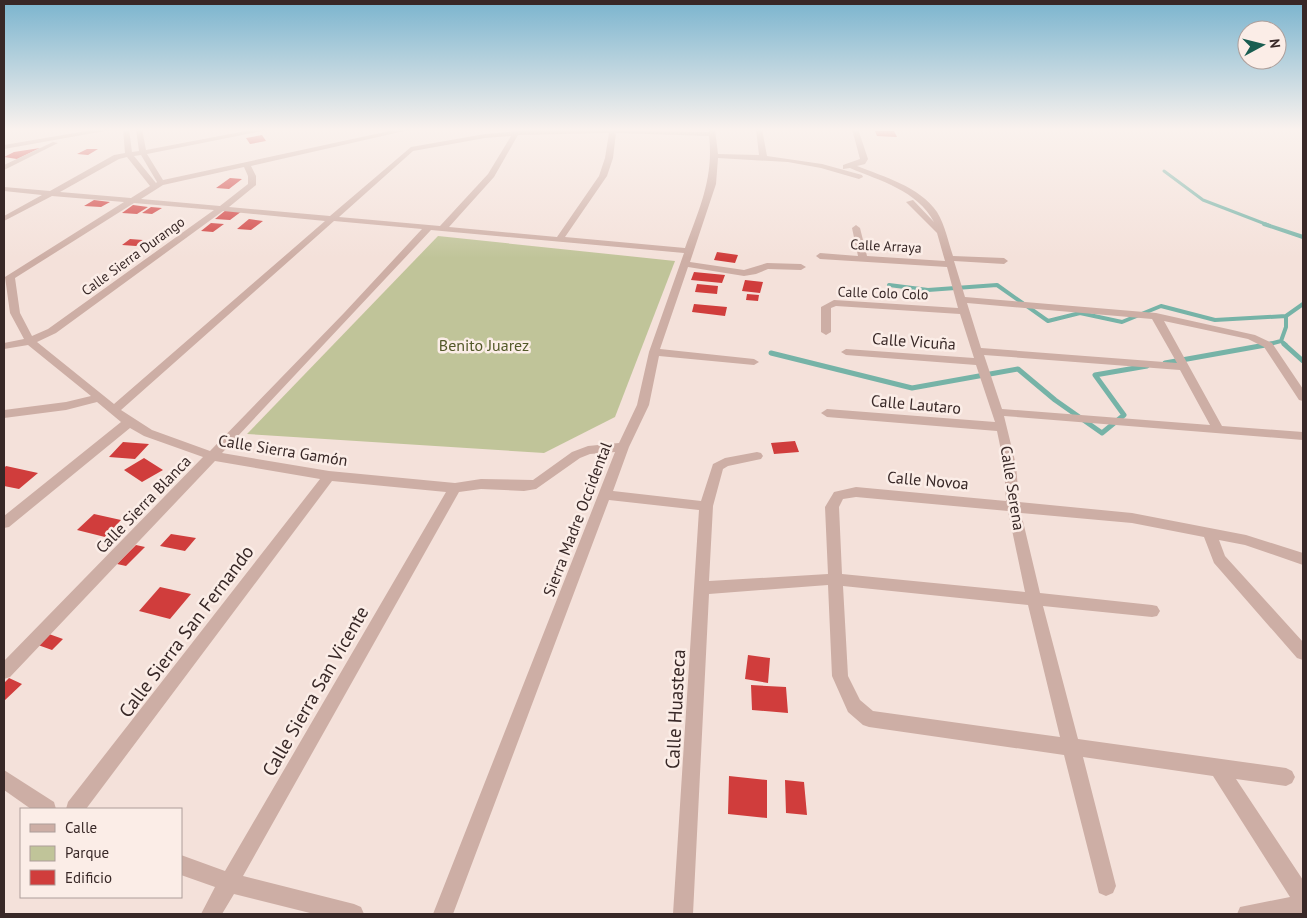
<svg xmlns="http://www.w3.org/2000/svg" width="1307" height="918" viewBox="0 0 1307 918" font-family="'PT Sans',sans-serif">
<rect width="100%" height="100%" fill="#f4e1da"/>
<path fill="#c0c499" d="M438 236 675 261 615 417 544 453 247 434Z"/>
<g fill="none" stroke-linecap="round" stroke-linejoin="round">
<path stroke="#76b3a7" stroke-width="3" d="M1164 171 1203 200 1268 225"/>
<path stroke="#76b3a7" stroke-width="4" d="M1264 224 1303 237
M889 285 928 290 997 285 1048 321 1080 313 1122 322 1161 306 1215 320 1286 316
M1281 341 1286 345
M1266 345 1281 341 1286 327V316L1303 304"/>
<path stroke="#76b3a7" stroke-width="5" d="M1284 344 1303 361
M771 353 912 388 1018 369 1055 400 1102 433 1124 415 1095 375 1147 366
M1165 363 1271 344"/>
</g>
<path fill="#d03d3c" d="M875 131H894L897 137 877 136Z
M262 135 266 141 250 144 246 138Z
M40 148 17 159 4 157 14 152Z
M87 149H98L88 155 77 154Z
M230 178 242 179 229 189 216 188Z
M94 200 110 202 101 207 84 206Z
M133 205 148 207 137 214 122 213Z
M151 207 162 208 152 214 142 213Z
M226 210 242 211 230 220 215 219Z
M249 219 263 221 251 230 237 229Z
M211 223 224 224 213 232 201 231Z
M130 239 143 240 136 246 122 245Z
M717 252 738 255 735 263 714 260Z
M694 272 725 275 722 283 691 280Z
M745 280 763 282 760 293 742 291Z
M697 284 718 286 717 294 695 292Z
M747 294 759 295 758 301 746 300Z
M694 304 727 307 725 316 692 312Z
M795 441 799 452 774 454 771 443Z
M123 442 149 444 135 459 109 457Z
M144 458 163 470 142 482 124 470Z
M6 466 38 473 19 489 4 486V468Z
M94 514 121 520 105 537 77 530Z
M171 534 196 538 185 551 160 546Z
M136 545 145 547 126 566 117 564Z
M160 587 191 594 170 619 139 611Z
M49 634 63 639 52 650 38 645Z
M748 655 770 658 768 683 745 679Z
M9 678 22 684 4 701V683Z
M751 685 786 687 788 713 752 710Z
M729 776 767 780V818L728 814Z
M785 780 804 782 807 815 786 813Z"/>
<g fill="none" stroke-linecap="round" stroke-linejoin="round">
<path fill="#cdaea5" fill-rule="evenodd" d="M98 129H116L4 149V145Z
M123 129H129L132 152 139 151 136 129H142L146 150 256 129H272L147 154 163 180 399 129H413L251 166 256 176V185L229 207 330 216 411 147 485 134 532 130 709 132V129H715L718 154 759 155 756 129H762L767 156 822 164 862 175 863 177 859 179 821 168 788 162 718 158 716 184 690 262 744 270 767 263 801 264 806 267 801 270 768 269 756 274 744 276 688 267 660 349 754 359 759 362 754 365 659 356 649 405 629 447 613 491 701 501 713 464 725 458 757 452 761 453 763 456 761 459 728 466 723 469 713 506 709 581 828 574 825 507 834 492 856 487 1006 501 1004 465 997 431 827 417 821 413 827 409 995 422 976 365 846 355 841 352 846 349 974 358 960 314 836 306 831 308V332L826 335 821 332V307L834 300 958 308 947 267 820 259 816 256 820 253 858 256 852 228 856 225 860 228 867 256 945 261 937 233 906 202 913 200 934 222C917 190 880 181 850 168L843 169V165L860 159 852 129H858L868 159 865 164 857 166C884 177 919 186 937 212 945 225 948 241 953 256L1004 258 1008 261 1004 264 954 261 965 297 1156 313 1255 335 1272 343 1303 389V401L1299 400 1264 347 1248 339 1164 321 1222 426 1303 432V440L1004 416 1016 465 1019 502 1132 513 1246 535 1303 553V565L1245 545 1219 540 1225 556 1303 642V660L1297 658 1214 563 1204 537 1132 523 1021 513 1040 593 1152 605 1157 606 1160 611 1157 616 1152 617 1043 606 1078 739 1286 768 1292 771 1295 777 1292 783 1286 786 1236 779 1303 880V914H1237L1240 907 1290 897 1213 776 1083 757 1116 886 1113 893 1106 896 1099 893 1064 755 869 727 863 725 848 712 832 676 828 585 709 594 693 914H673L699 510 609 500 453 914H433L615 452 590 454 580 458 536 489 524 491 481 489 459 492 243 876 354 904 361 907 364 914H314L234 894 222 914H201L215 887 181 875V855L225 871 446 492 332 481 86 809H66L68 802 320 479 215 461 10 677 4 679V661L203 457 144 436 130 428 9 527 4 528V516L121 422 97 402 66 410 4 418V410L66 402 91 396 28 345 4 349V343L24 339 10 313 5 277 124 202 52 196 4 221V216L42 195 4 191V187L50 191 114 155 125 153ZM609 133 605 158 599 176 557 237 449 227 494 177 518 135ZM616 133 709 136C714 178 699 209 685 248L565 237 607 176 613 158ZM511 136 488 174 440 226 339 217 413 151 485 138ZM141 155 157 182 156 183 134 156ZM127 157 150 186 131 198 60 192 119 159ZM244 167 248 176V184L220 206 141 199 163 185ZM134 203 214 210 48 329 32 336 20 313 15 278ZM223 211 325 221 114 404 37 342 56 333ZM334 221 422 229 344 313 210 451 152 430 121 410ZM431 230 684 253 649 352 637 405 619 443 588 446 572 452 533 480 481 479 455 483 329 471 222 453ZM967 303 1152 319 1177 363 981 348ZM984 355 1180 370 1210 425 1002 409ZM856 497 1008 511 1025 592 842 574 839 507 843 499ZM843 586 1028 605 1060 737 873 711 860 700 848 676Z
M53 142 58 143 4 170V165Z
M4 770 54 802 56 809H31L4 790Z"/>
</g>
<linearGradient id="sky" x2="0" y2="1"><stop stop-color="#7ab4ce"/><stop offset="0.5" stop-color="#faf2ee"/><stop offset="1" stop-color="#faf2ee" stop-opacity="0"/></linearGradient>
<rect width="1307" height="258" fill="url(#sky)"/>
<g text-anchor="middle" stroke-width="5" stroke-linejoin="round" paint-order="stroke">
<g font-size="14" fill="#382827" stroke="#fbede7">
<text transform="translate(886 246) rotate(3)" y="5">Calle Arraya</text>
<text transform="translate(133 256) rotate(-36)" y="5">Calle Sierra Durango</text>
<text transform="translate(883 293) rotate(2)" y="5">Calle Colo Colo</text>
</g>
<g font-size="16" fill="#382827" stroke="#fbede7">
<text transform="translate(914 341) rotate(4)" y="6">Calle Vicuña</text>
<text transform="translate(916 404) rotate(5)" y="6">Calle Lautaro</text>
<text transform="translate(283 450) rotate(9)" y="6">Calle Sierra Gamón</text>
<text transform="translate(928 480) rotate(5)" y="6">Calle Novoa</text>
<text transform="translate(1013 488) rotate(81)" y="6">Calle Serena</text>
<text transform="translate(143 504) rotate(-46)" y="6">Calle Sierra Blanca</text>
<text transform="translate(577 519) rotate(-69)" y="6">Sierra Madre Occidental</text>
</g>
<g font-size="16" fill="#525828" stroke="#fbede7">
<text x="484" y="351">Benito Juarez</text>
</g>
<g font-size="19" fill="#382827" stroke="#fbede7">
<text transform="translate(186 631) rotate(-53)" y="7">Calle Sierra San Fernando</text>
<text transform="translate(315 691) rotate(-60)" y="7">Calle Sierra San Vicente</text>
<text transform="translate(675 709) rotate(-87)" y="7">Calle Huasteca</text>
</g>
</g>
<rect width="1307" height="918" fill="none" stroke="#382827" stroke-width="10"/>
<rect x="20" y="808" width="162" height="90" fill="#fbede7" stroke="#ad9e9a"/>
<rect x="30" y="824" width="25" height="8" fill="#cdaea5" stroke="#ad9e9a"/>
<text x="65" y="833" font-size="15" fill="#382827">Calle</text>
<rect x="30" y="846" width="25" height="15" fill="#c0c499" stroke="#ad9e9a"/>
<text x="65" y="858" font-size="15" fill="#382827">Parque</text>
<rect x="30" y="870" width="25" height="15" fill="#d03d3c" stroke="#ad9e9a"/>
<text x="65" y="883" font-size="15" fill="#382827">Edificio</text>
<g transform="translate(1262 45) rotate(83)"><circle r="24" fill="#fbede7" stroke="#ad9e9a"/>
<path d="M0-4L9 19L0 12L-9 19Z" fill="#195d51"/>
<text y="-8" font-size="14" font-weight="bold" text-anchor="middle" fill="#382827">N</text>
</g>
</svg>
